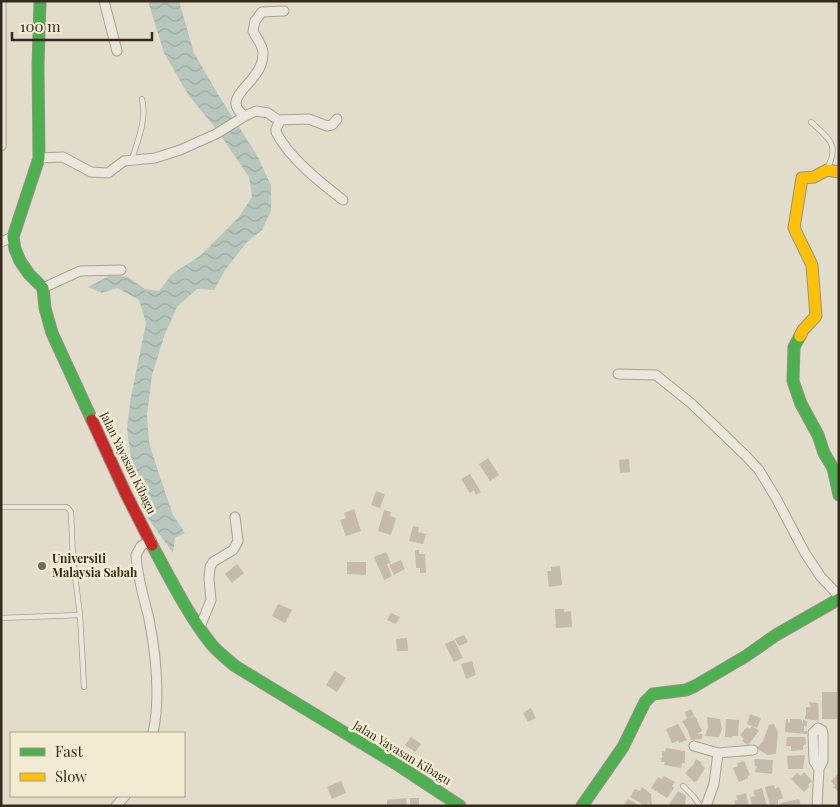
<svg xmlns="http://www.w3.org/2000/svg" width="840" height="807" viewBox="0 0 840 807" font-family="'Playfair Display',serif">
<defs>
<pattern id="water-waves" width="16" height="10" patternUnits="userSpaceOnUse" patternTransform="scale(1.25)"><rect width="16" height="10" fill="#b7c7be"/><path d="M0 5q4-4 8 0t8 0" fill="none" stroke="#9eaba3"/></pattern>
</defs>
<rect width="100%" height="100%" fill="#e2dccb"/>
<path fill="url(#water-waves)" d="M148 1H179L194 53 219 96 258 157 271 186V211L262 230 247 242 225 270 214 290 197 289 177 307 165 334 152 375 147 415 149 442 160 477 173 515 185 533 175 538 173 553 147 517 131 458 127 428 131 397 146 323 139 300 117 288 102 293 88 287 111 275 128 277 145 289 159 291 172 274 200 256 239 217 252 197 249 177 217 130 189 96 164 53Z"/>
<path fill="#c5baac" d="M488 458 499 475 490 481 479 464Z
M629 459 630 472 620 473 619 460Z
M470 474 481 492 476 495 474 490 470 493 461 479Z
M376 491 385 494 380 508 371 505Z
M354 509 361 531 346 536 340 520 346 518 344 513Z
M384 510 391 512 390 516 396 518 391 535 378 531Z
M413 526 419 527 418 532 426 534 423 544 409 541Z
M415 550H419V554H425L426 573H420V568H416Z
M386 552 391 563 387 564 392 576 384 580 374 557Z
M401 560 405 569 394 575 389 565Z
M347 562H366V575L347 574Z
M237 564 244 573 232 583 225 574Z
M560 566 562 585 549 587 547 571H551V567Z
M278 604 292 610 285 623 272 616Z
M555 609H564V612L571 611 572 627 556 628Z
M391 613 400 617 396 624 387 620Z
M464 635 468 642 459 646 455 639Z
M407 638 408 651H397L396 639Z
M454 640 463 658 454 662 445 644Z
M472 661 476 675 466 679 461 664Z
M335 671 346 678 337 692 326 685Z
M822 692H837V719H822Z
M809 702 818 703 819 721 805 719V716H806V707H811Z
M531 708 536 718 528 722 523 713Z
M691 709 694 715 690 718 695 716 702 731 697 734H702V739L691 740 688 731 682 721 687 719 685 712Z
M750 714 761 718 757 728 747 724Z
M707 717 720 719 722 729 719 737 705 736 708 727Z
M726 719 739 720 738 736H732V738L725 737Z
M786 719H788V722L790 723V719H801L803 724V719L807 722V726H804V731H807V734L785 732Z
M678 724 687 740 679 743 678 741 672 743 666 729Z
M774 724 778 732 776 754 767 755 757 748 763 741 769 725Z
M752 726 759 731 748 745 742 741 744 739 740 735 747 727 750 729Z
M411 737 421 744 415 752 405 745Z
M787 737H805L806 744 803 746V750L791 751V746H786Z
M666 748 685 751V763H682L681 768 664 765 665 762H661L662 757H664L662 756V751L665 752Z
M805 755 803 769H788L787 756Z
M696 759 702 763 701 764 705 768 697 781 694 782 685 773 693 765Z
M754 759 773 760 772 774 755 772 757 766H755Z
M744 761 750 775 748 776V778L739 782 733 768 738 766 737 763Z
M804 772 812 781 808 785 809 787 804 792 791 779 797 773 801 776Z
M839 773V792L833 787 835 786 831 781Z
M664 776 675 782 672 786 674 788 667 798 651 788 658 777 662 779Z
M341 781 346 793 332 799 327 787Z
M774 785 775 789 779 787 783 798 778 800V804L770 805 765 787Z
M642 787 651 794 652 806 648 803 646 806 630 797 635 789 640 791Z
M762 788 767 806H752L750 797 755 796 753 791Z
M678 791 686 796 685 806H668Z
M746 793 749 806H736L734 801 738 800 736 796Z
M406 798 407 806H387V800Z
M410 798H419V806H410Z
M628 799 641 806H623Z
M799 799 801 806H782L781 803Z"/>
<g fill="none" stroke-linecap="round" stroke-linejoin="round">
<defs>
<path id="lane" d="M811 122C829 139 840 144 827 169
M132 159C138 140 147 119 142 99
M1 507H66L68 508 71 512 73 560 80 615 84 687
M1 618 80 615
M683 786 694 797 700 806"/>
<path id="street" d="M1 1V146
M104 1 117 51
M245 116C223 102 247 88 255 75 260 69 263 60 263 53 263 45 256 38 253 31L255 21 262 12 284 11
M280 121 276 129V132C289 158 321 183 343 200
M39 158 63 157 91 172 108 173 124 161 155 158 180 150 216 134 245 116 256 111 268 113 278 120 309 119 327 126 332 125 337 119
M1 242 13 237
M43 288 80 271 121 270
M618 374 656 375 692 404 746 456 759 470 776 498 805 553 821 577 839 596
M151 540 141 546 136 555C137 576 144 598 149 619 156 655 161 696 153 733
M200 627 211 600 209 579 210 567 213 562 233 550 238 541 235 517
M694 746 718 753 753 750
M116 806 125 796
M706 806 714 784 718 753
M817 806 819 769 823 761V734L822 730 818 728 813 733 814 761 819 769"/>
<path id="fast" d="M40 1 38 65 39 158 13 237 15 249 20 261 29 274 43 288 45 308 52 333 92 420
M800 336 794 347 793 381 801 404 818 435 824 453 833 468 839 495
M152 545C169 577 190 618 212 645 219 653 227 659 235 666L398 765 460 806
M582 806 623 747 645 702 653 694 686 690 695 686 746 656 776 635 839 599"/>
<path id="slow" d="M800 336 803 330 816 316 812 265 794 228 802 178 814 177 827 170 839 172"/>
<path id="jam" d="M92 420 126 494 152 545"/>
</defs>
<use href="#lane" stroke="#a7a195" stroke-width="6"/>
<use href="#street" stroke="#a7a195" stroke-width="11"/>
<use href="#fast" stroke="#979084" stroke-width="13"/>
<use href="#slow" stroke="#979084" stroke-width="13"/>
<use href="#jam" stroke="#979084" stroke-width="13"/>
<use href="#lane" stroke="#eae6dc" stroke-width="4.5"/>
<use href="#street" stroke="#eae6dc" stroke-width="9"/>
<use href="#fast" stroke="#4caf50" stroke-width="11"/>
<use href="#slow" stroke="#ffc107" stroke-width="11"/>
<use href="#jam" stroke="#c62828" stroke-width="11"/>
</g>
<circle fill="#72685b" stroke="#f3ebd1" stroke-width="2" cx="42" cy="566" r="5"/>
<g text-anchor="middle" stroke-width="5" stroke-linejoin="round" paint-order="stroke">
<g font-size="12" fill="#352a1e" stroke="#f3ebd1">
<text transform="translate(128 463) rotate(64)" y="4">Jalan Yayasan Kibagu</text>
<text transform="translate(402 753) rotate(31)" y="4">Jalan Yayasan Kibagu</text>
</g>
<g font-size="12" font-weight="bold" fill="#352a1e" stroke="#f3ebd1" text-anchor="start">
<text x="52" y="563">Universiti<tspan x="52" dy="14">Malaysia Sabah</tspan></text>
</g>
</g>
<rect width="840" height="807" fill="none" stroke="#352a1e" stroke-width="5"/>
<rect x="10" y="732" width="175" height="65" fill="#f3ebd1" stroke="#a79e89"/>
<rect x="20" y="748" width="25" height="8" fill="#4caf50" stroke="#a79e89"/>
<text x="55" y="757" font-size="15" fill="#352a1e">Fast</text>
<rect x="20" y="773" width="25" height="8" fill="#ffc107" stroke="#a79e89"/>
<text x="55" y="782" font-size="15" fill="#352a1e">Slow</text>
<path d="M12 32v8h140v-8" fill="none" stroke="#352a1e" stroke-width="2.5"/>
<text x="20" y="32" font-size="15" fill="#352a1e" stroke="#f3ebd1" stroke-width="4" paint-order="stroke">100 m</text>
</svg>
